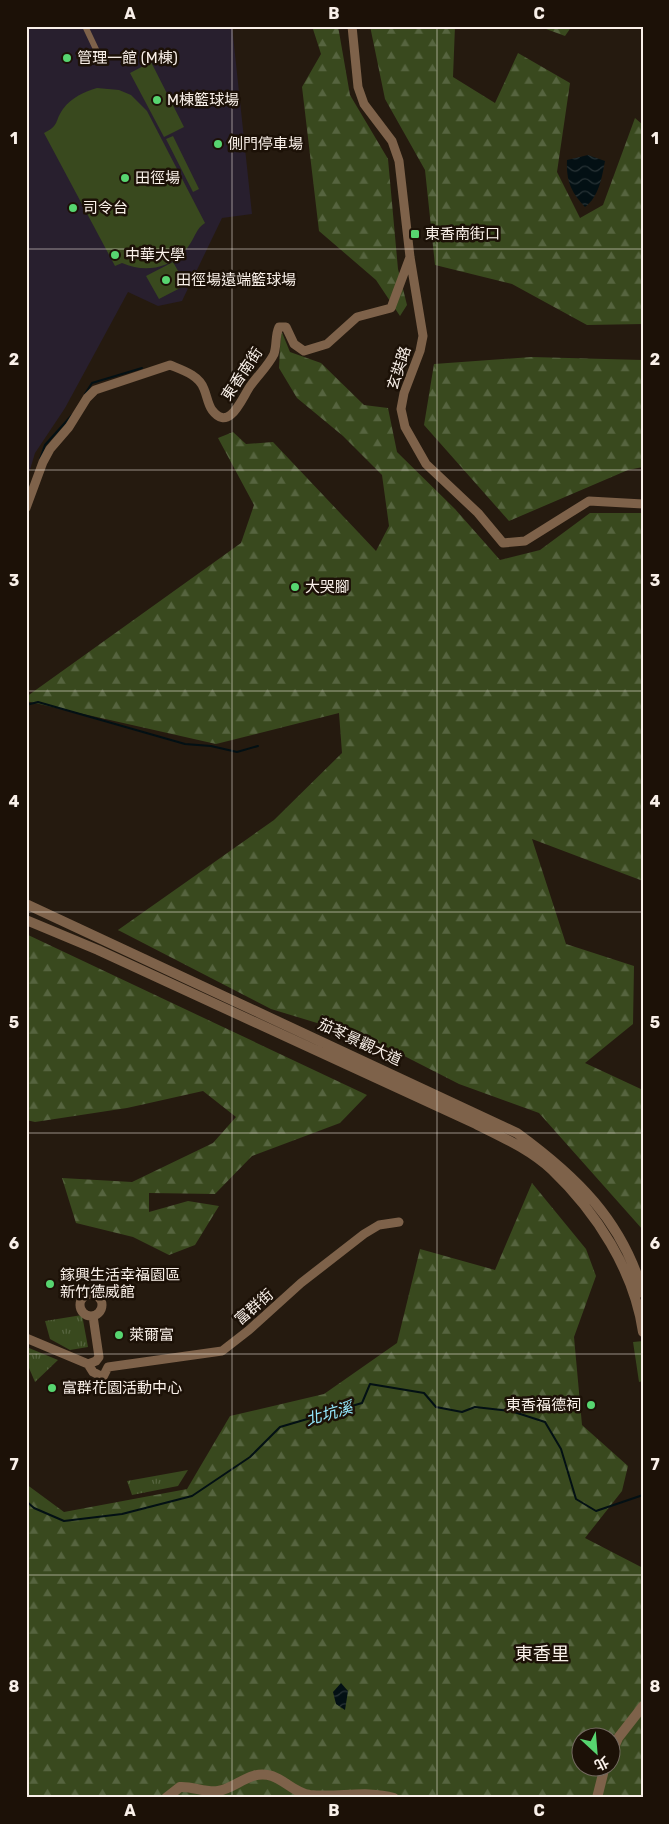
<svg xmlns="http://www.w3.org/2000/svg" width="669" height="1824" viewBox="0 0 669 1824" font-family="Rubik,'Noto Sans TC',sans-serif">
<defs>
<pattern id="grass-tufts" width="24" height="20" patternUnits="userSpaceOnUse" patternTransform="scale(1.25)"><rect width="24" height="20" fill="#39491e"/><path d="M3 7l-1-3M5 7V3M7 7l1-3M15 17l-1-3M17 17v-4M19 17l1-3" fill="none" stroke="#56643f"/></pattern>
<pattern id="forest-firs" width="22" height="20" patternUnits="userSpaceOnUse" patternTransform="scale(1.25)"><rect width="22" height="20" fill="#39491e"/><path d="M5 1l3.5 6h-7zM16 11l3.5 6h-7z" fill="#56643f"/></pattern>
<pattern id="water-waves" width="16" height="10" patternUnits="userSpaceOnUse" patternTransform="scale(1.25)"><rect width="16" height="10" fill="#031014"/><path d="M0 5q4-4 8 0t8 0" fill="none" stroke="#283336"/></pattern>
</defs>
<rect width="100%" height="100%" fill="#251a0f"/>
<path fill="#281f2e" d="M26 26H232L252 214 222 218 182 301 158 306 128 292 65 408 35 453 26 483Z"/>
<path fill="url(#grass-tufts)" d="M82 1315 88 1347 70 1350 50 1339 45 1321Z
M29 1348 58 1360 35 1382 26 1361Z
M188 1470 178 1486 132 1495 127 1481Z"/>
<path fill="url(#forest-firs)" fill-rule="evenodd" d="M312 26H338L350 95 388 159 398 269 407 305 400 316 376 280 319 231 302 87 321 54Z
M370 26H455L453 77 495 103 518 53 570 83 557 172 580 218 603 205 635 118 643 125V324L587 325 512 284 435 265 425 170 385 99Z
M538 26H572L565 36Z
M281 330 290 352 321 363 364 405 388 408 397 452 455 509 500 560 540 550 590 513H643V881L532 839 566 944 634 966 633 1024 585 1063 643 1090V1230L539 1113 459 1084 373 1040 271 1009 118 930 274 820 342 753 339 713 216 744 26 701V697L241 543 254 505 218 438 233 432 246 444 273 442 376 551 389 526 382 475 343 436 297 398 279 368Z
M531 357 643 360V467L628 470 509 521 424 425 434 364Z
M26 934 367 1095 340 1123 252 1156 215 1194 149 1193V1212L188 1201 219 1206 195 1245 169 1255 133 1237 76 1223 62 1178 132 1182 213 1143 236 1117 203 1091 127 1108 35 1122 26 1120Z
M532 1183 586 1249 596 1276 574 1337 582 1425 628 1466 622 1491 585 1538 643 1568V1798H26V1484L64 1512 187 1489 230 1416 324 1394 397 1343 420 1249 495 1270ZM582 1736H612V1766H582Z"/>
<path fill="#39491e" d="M151 62 184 127 164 137 130 73Z
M97 88 119 90 131 95 147 111 205 223C196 229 196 235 190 244 174 268 147 274 122 263L115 266 44 133C60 125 54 122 63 109 72 97 84 92 97 88Z
M173 136 199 189 193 192 166 139Z
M173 262 186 285 159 299 146 276Z
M643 1341V1381L639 1382 633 1342Z"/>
<path fill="url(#water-waves)" d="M588 155 605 161C602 177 599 197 585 207 571 192 566 181 567 160Z
M341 1683 348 1691 345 1710 336 1704 333 1692Z"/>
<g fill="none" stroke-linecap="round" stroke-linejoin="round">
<path stroke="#031014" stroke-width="2" d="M85 394 92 383 142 368
M40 459 45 445 72 415
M26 705 38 702 185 744 211 746 237 752 258 746
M26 1501 34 1508 64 1521 122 1514 192 1496 250 1457 280 1427 362 1403 370 1384 424 1393 436 1407 462 1412 475 1407 511 1411 545 1422 561 1449 576 1499 596 1511 643 1495"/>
<path stroke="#7e624a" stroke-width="6" d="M85 26 102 62"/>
<path stroke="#7e624a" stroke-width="9" d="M352 26 358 87 364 104 392 141 399 161 410 257 423 336 420 351 404 393 401 409 405 427 426 464 478 513 503 543 525 541 589 501 643 504
M26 508 43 462 50 449 69 427 87 398 95 390 170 365C182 370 199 375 204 389 207 396 208 405 212 410 230 434 243 395 251 385 259 374 268 366 274 354 277 345 275 335 279 327H286L294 344 304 351 327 344 357 317 391 308 410 257
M80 1305a11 11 0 1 1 22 0a11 11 0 1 1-22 0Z
M26 1338 88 1364 96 1361 99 1357 93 1316
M88 1364 93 1372 103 1377 108 1367 222 1351 249 1330 301 1283 364 1234 379 1225 399 1222"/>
<path stroke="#7e624a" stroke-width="10" d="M26 904 517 1133C576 1176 622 1220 643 1293
M26 920 98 950 476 1124C502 1137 531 1150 552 1170 596 1212 634 1270 643 1332
M612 1752 618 1738 643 1706
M166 1798 180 1787C192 1786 206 1793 218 1791 237 1788 250 1769 272 1776 286 1781 295 1793 310 1795 338 1798 366 1790 394 1798
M597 1798 605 1766"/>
</g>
<path fill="none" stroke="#f9f0e9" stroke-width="1" stroke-opacity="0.55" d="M232 26V1798M437 26V1798M26 249H643M26 470H643M26 691H643M26 912H643M26 1133H643M26 1354H643M26 1575H643"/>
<g fill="#57d570" stroke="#1c1107" stroke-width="2">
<circle cx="67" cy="58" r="5"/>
<circle cx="157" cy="100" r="5"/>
<circle cx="218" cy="144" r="5"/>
<circle cx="125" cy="178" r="5"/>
<circle cx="73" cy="208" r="5"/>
<rect x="410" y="229" width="10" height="10" rx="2.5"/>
<circle cx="115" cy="255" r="5"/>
<circle cx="166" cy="280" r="5"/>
<circle cx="295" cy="587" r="5"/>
<circle cx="50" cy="1284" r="5"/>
<circle cx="119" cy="1335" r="5"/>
<circle cx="52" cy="1388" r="5"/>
<circle cx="591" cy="1405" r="5"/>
</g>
<g text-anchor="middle" stroke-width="5" stroke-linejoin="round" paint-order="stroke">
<g font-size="15" fill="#f9f0e9" stroke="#1c1107" text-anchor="start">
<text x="77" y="63">管理一館 (M棟)</text>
<text x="167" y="105">M棟籃球場</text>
<text x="228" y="149">側門停車場</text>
<text x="135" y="183">田徑場</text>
<text x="83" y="213">司令台</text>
<text x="425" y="239">東香南街口</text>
<text x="125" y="260">中華大學</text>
<text x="176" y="285">田徑場遠端籃球場</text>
<text x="305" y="592">大哭腳</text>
<text x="60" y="1280">鎵興生活幸福園區<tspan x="60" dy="17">新竹德威館</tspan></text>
<text x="129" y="1340">萊爾富</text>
<text x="62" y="1393">富群花園活動中心</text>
<text x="581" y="1410" text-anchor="end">東香福德祠</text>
</g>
<g font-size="15" fill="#f9f0e9" stroke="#1c1107">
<text transform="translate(399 368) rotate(-72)" y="5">玄奘路</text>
<text transform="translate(242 374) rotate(-56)" y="5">東香南街</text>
<text transform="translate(360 1042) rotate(25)" y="5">茄苳景觀大道</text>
<text transform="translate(254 1307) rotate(-41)" y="5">富群街</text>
</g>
<g font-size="16" font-style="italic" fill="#94e7fd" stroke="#1c1107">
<text transform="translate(329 1413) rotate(-16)" y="6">北坑溪</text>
</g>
<g font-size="18" fill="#f9f0e9" stroke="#1c1107">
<text x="542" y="1660">東香里</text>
</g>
</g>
<rect width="669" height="1824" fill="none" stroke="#1c1107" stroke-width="55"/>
<g transform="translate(596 1752) rotate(154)"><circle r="24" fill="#1c1107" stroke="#746a61"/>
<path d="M0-4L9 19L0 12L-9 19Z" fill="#57d570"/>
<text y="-8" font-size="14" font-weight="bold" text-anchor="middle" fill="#f9f0e9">北</text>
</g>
<rect x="28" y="28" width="614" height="1768" fill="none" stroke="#f9f0e9" stroke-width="2"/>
<g font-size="16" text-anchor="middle" font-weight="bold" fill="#f9f0e9">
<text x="130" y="19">A</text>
<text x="334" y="19">B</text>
<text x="539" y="19">C</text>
<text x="14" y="144">1</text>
<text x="655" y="144">1</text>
<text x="14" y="365">2</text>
<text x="655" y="365">2</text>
<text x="14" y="586">3</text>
<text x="655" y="586">3</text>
<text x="14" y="807">4</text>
<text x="655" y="807">4</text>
<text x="14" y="1028">5</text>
<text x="655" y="1028">5</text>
<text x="14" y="1249">6</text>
<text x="655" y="1249">6</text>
<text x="14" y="1470">7</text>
<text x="655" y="1470">7</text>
<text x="14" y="1692">8</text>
<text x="655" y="1692">8</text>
<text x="130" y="1816">A</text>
<text x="334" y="1816">B</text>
<text x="539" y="1816">C</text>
</g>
</svg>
